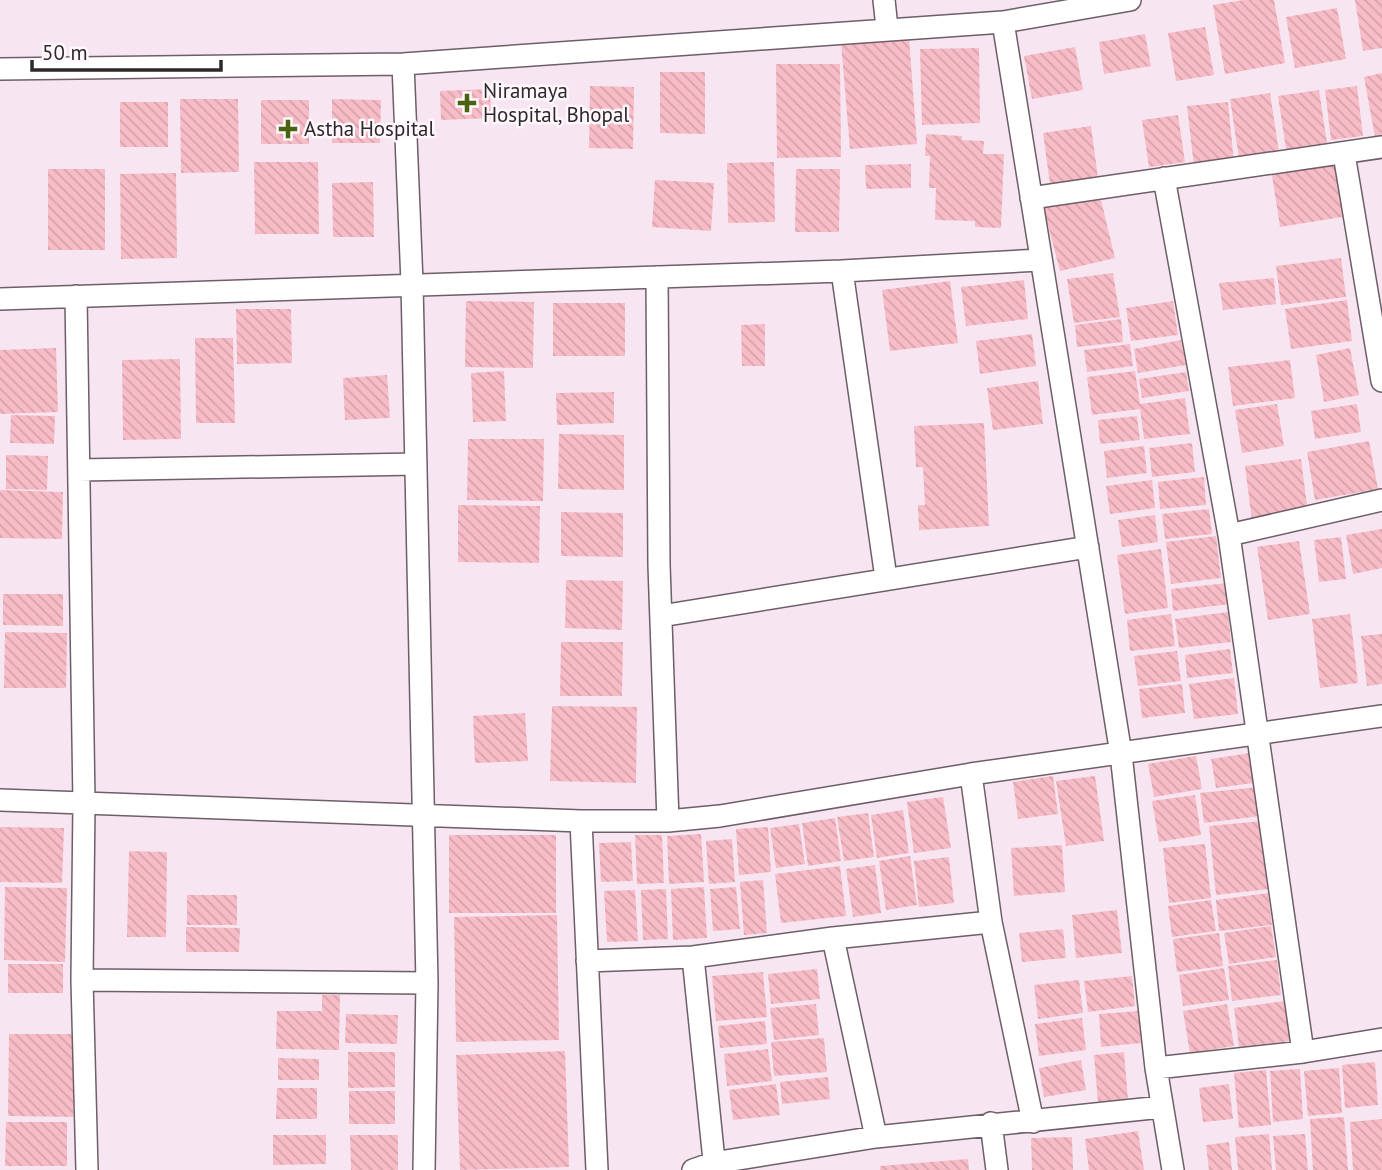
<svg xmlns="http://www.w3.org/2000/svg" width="1382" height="1170" viewBox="0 0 1382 1170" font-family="'PT Sans',sans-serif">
<defs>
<pattern id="building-back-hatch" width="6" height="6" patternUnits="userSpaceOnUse" patternTransform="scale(1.75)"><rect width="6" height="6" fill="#f8bcc7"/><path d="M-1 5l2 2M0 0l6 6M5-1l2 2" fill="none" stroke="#d5a2ab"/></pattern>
</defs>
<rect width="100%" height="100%" fill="#f7e6f2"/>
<path fill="url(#building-back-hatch)" d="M1244 0H1274L1285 63 1225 74 1213 5Z
M1355 0H1382V48L1363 51Z
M1337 8 1346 59 1295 68 1286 17Z
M1205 27 1214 75 1176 81 1168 33Z
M1145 34 1151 66 1104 74 1099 42Z
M909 38 917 144 850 149 841 43Z
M1075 47 1083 90 1032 99 1024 56Z
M979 48 980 123 922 125 920 49Z
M776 64H840L841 157 777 158Z
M660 72H705V134L660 133Z
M1382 73V136L1375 137 1364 77Z
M590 86 634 87 633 149 589 148Z
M1357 86 1363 136 1331 140 1325 90Z
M490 89 491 118 441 120 440 91Z
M1319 90 1327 143 1286 149 1278 96Z
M1270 93 1279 152 1239 158 1230 99Z
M180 99H238L239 172 181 173Z
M332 99 381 100 380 143H332Z
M261 100H309V144H261Z
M120 102H168V147H120Z
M1228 102 1234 163 1194 167 1187 106Z
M1178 115 1185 162 1149 167 1142 120Z
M1091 126 1098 178 1050 184 1043 133Z
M926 134 962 136V140L984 141 983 154H1004L1001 228 975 227V221L935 220 936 188H929L930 156H925Z
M254 162H318L319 234H255Z
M774 162 775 222 728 223 727 163Z
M911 164V188L866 189 865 165Z
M1339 164 1348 216 1280 227 1272 175Z
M48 169H105V250H48Z
M796 169H840L839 232H795Z
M176 173 177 258 121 259 120 174Z
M655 180 714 183 711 231 652 227Z
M373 182 374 237H333L332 183Z
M1099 192 1115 258 1060 271 1043 206Z
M1341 258 1346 297 1281 305 1276 266Z
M1113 273 1120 317 1074 323 1067 279Z
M1274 278 1276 304 1223 310 1219 283Z
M1024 280 1028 319 966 326 961 287Z
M950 281 958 343 890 351 882 290Z
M1347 300 1352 341 1291 349 1285 309Z
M466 301 534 302 533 368 465 367Z
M1173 301 1178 335 1131 341 1126 308Z
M553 303H625V356H553Z
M236 309H291L292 363 237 364Z
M1121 319 1123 342 1077 347 1075 325Z
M765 324V366H742L741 325Z
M1032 334 1036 366 980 374 976 341Z
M195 338H233L235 423H196Z
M1181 340 1186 365 1138 373 1134 349Z
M1130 344 1133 366 1087 372 1084 350Z
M56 348 58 412 0 414V350Z
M1350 348 1359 395 1324 402 1316 355Z
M180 359 181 439 123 440 122 360Z
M1290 360 1295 398 1233 406 1228 367Z
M504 371 506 421 473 422 471 373Z
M1135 371 1140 404 1185 398 1190 434 1144 439 1140 409 1092 415 1087 377Z
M1186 372 1189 391 1142 398 1139 379Z
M387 375 390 418 345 420 343 378Z
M1038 381 1043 424 993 430 987 388Z
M614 392V423L557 425 556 393Z
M1277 404 1284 446 1242 453 1235 410Z
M1357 404 1361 432 1315 439 1311 411Z
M11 415 55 416 54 444 10 443Z
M1137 416 1140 440 1100 444 1098 420Z
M984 423 989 526 919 530 918 505H925L923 467H916L914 426Z
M559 434 624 435V490L558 489Z
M468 439H544L543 501 467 500Z
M1369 441 1378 489 1315 500 1307 452Z
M1192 443 1195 472 1152 477 1149 448Z
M1144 446 1147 473 1107 478 1104 451Z
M6 455 48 456 47 490 6 489Z
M1301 459 1308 513 1252 521 1245 466Z
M1204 477 1206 505 1160 509 1158 482Z
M1152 480 1155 508 1110 514 1106 486Z
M0 490 63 492 62 539 0 538Z
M458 505 540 506 539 563 458 562Z
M1209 509 1212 534 1165 539 1162 514Z
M561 512 623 513V557L561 556Z
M1155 515 1158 542 1122 547 1118 520Z
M1382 529V568L1353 574 1346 535Z
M1216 536 1221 578 1171 584 1166 542Z
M1341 537 1346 579 1319 582 1314 540Z
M1299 541 1310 614 1268 620 1257 547Z
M1161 549 1168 608 1125 614 1117 555Z
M566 580 623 581 622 630 565 628Z
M1228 583 1230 604 1173 611 1171 589Z
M3 594H63V626L3 625Z
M1228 612 1231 642 1179 648 1175 619Z
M1171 614 1175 646 1130 651 1127 620Z
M1350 614 1358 683 1320 688 1312 619Z
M5 632 67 633 66 688H4Z
M1382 634V684L1367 686 1361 636Z
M561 642H623L622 696H560Z
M1230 649 1233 673 1187 678 1185 655Z
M1177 651 1181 681 1138 686 1134 656Z
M1234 678 1238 714 1194 719 1189 684Z
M1182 684 1185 713 1142 718 1139 689Z
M552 706 637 707 636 783 550 781Z
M525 713 528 761 475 763 473 716Z
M1250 753 1254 783 1216 788 1211 759Z
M1196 756 1202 789 1154 797 1148 764Z
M1053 776 1058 814 1018 819 1013 782Z
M1095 776 1104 841 1066 846 1056 781Z
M1258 787 1261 816 1204 823 1200 793Z
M1195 795 1201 835 1159 842 1152 801Z
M943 797 951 848 914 853 907 802Z
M903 810 909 853 877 858 871 815Z
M868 813 874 857 844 861 837 817Z
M835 818 841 861 808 866 802 823Z
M1262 821 1269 889 1216 895 1209 826Z
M799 824 805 864 776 868 770 828Z
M0 827 64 828 62 883 0 882Z
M768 827 771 872 739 875 736 829Z
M701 834 704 882 669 884 667 836Z
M449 835H556V913H449Z
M635 835H662L664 883 637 884Z
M732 839 735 882 709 884 706 841Z
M631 842 633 881 601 882 599 843Z
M1205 844 1211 898 1169 903 1163 848Z
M1062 845 1065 892 1014 896 1011 848Z
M129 851 167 852 166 937H127Z
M910 856 917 905 886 910 879 861Z
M949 857 954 903 919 907 914 861Z
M875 865 881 913 853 917 846 869Z
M840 866 846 916 781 923 775 874Z
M763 880 767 933 744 935 740 882Z
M5 887 67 888 65 962 4 960Z
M704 887 707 938 673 940 671 889Z
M736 887 740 929 713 931 710 889Z
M666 889 668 939 643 940 641 890Z
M635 890 638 941 607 942 604 891Z
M1268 893 1272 925 1219 931 1216 900Z
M187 895H237V925H187Z
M1211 900 1216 931 1172 937 1168 906Z
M1117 910 1122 953 1076 958 1072 915Z
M557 915 559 1040 456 1042 454 917Z
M1271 926 1276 957 1229 964 1224 933Z
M186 927 240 928 239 952H186Z
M1063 929 1066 958 1022 962 1019 933Z
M1219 933 1223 966 1177 972 1173 939Z
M1277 960 1281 995 1232 1001 1228 966Z
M8 964H63V993H8Z
M1224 968 1229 1000 1183 1006 1179 975Z
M817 969 820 999 771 1004 768 974Z
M763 972 767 1017 716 1021 712 976Z
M1132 976 1135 1006 1088 1012 1084 981Z
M1079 980 1083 1013 1038 1019 1034 985Z
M322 995H340L339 1050 276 1049 277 1011H322Z
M1285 1001 1290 1041 1239 1047 1234 1008Z
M816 1004 819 1035 774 1040 770 1008Z
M1227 1004 1234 1046 1190 1053 1183 1011Z
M1138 1011 1141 1043 1101 1047 1099 1014Z
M346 1014 398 1015 397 1044 345 1043Z
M1082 1018 1086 1050 1039 1056 1035 1024Z
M765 1021 767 1044 720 1048 718 1026Z
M9 1034H74L73 1117 8 1116Z
M824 1038 827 1072 774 1076 771 1042Z
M768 1049 772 1081 727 1086 724 1054Z
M565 1051 569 1167 460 1170 456 1055Z
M348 1052H395V1087L348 1088Z
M1124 1052 1128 1099 1098 1102 1094 1055Z
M278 1058 319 1059V1080H278Z
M1081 1060 1086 1090 1044 1097 1039 1068Z
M1375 1062 1378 1105 1345 1108 1342 1065Z
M1339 1068 1342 1113 1308 1116 1304 1071Z
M1300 1069 1303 1119 1273 1122 1270 1071Z
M1266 1070 1271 1125 1239 1128 1234 1073Z
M828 1077 830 1099 782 1104 780 1082Z
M776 1084 780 1115 733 1120 729 1090Z
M1229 1084 1233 1119 1203 1122 1199 1088Z
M277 1088H317V1119H276Z
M349 1091H395V1124H349Z
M1344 1117 1348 1170H1313L1310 1119Z
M1382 1119V1170H1353L1350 1122Z
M6 1122H67V1166H5Z
M1138 1131 1144 1170H1089L1085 1139Z
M1269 1134 1272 1170H1238L1235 1137Z
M1305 1134 1308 1170H1276L1273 1136Z
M273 1135H326V1164L273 1165Z
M350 1135H398V1170H351Z
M1072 1137 1073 1170H1032L1031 1138Z
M1229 1142 1232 1170H1209L1206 1145Z
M968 1159 969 1170H880V1166Z"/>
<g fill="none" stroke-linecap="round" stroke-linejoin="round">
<defs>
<path id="minor" d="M884 0 887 28
M1003 22 1121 754 1156 1068 1173 1170
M403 64 412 283 427 983 424 1170
M0 69 403 64 1003 22 1130 0
M1344 154 1382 381
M1164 178 1229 535 1303 1052
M1031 198 1382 147
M842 271 886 578
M657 277 659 565 668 821
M76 296 84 802 82 980 87 1170
M0 299 842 271 1040 260
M79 470 416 464
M1229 535 1382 500
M661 616 1088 547
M971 774 991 922 1033 1122
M0 800 581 821H668L720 816 971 774 1382 716
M581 821 597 1170
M833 938 876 1137
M693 957 715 1170
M587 961 693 957 833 938 991 922
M82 980 427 983
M1156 1068 1303 1052 1382 1039
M991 1123 997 1170
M693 1170 713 1163 876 1137 1162 1107"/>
</defs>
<use href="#minor" stroke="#6d5e68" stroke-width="24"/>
<use href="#minor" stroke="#fff" stroke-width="21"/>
</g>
<g fill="#496312" stroke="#fef7fb" stroke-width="2.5">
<path d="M463.5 92.5h7v7h7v7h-7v7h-7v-7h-7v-7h7z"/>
<path d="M284.5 118.5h7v7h7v7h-7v7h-7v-7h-7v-7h7z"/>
</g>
<g text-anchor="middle" stroke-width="5" stroke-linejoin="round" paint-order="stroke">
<g font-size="21" fill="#2e282c" stroke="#fef7fb" text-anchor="start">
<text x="483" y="98">Niramaya<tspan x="483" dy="24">Hospital, Bhopal</tspan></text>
<text x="304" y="136">Astha Hospital</text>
</g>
</g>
<path d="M32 60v10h189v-10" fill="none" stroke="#2e282c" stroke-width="3.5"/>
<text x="42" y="60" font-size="21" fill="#2e282c" stroke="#fef7fb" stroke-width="5" paint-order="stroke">50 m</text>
</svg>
